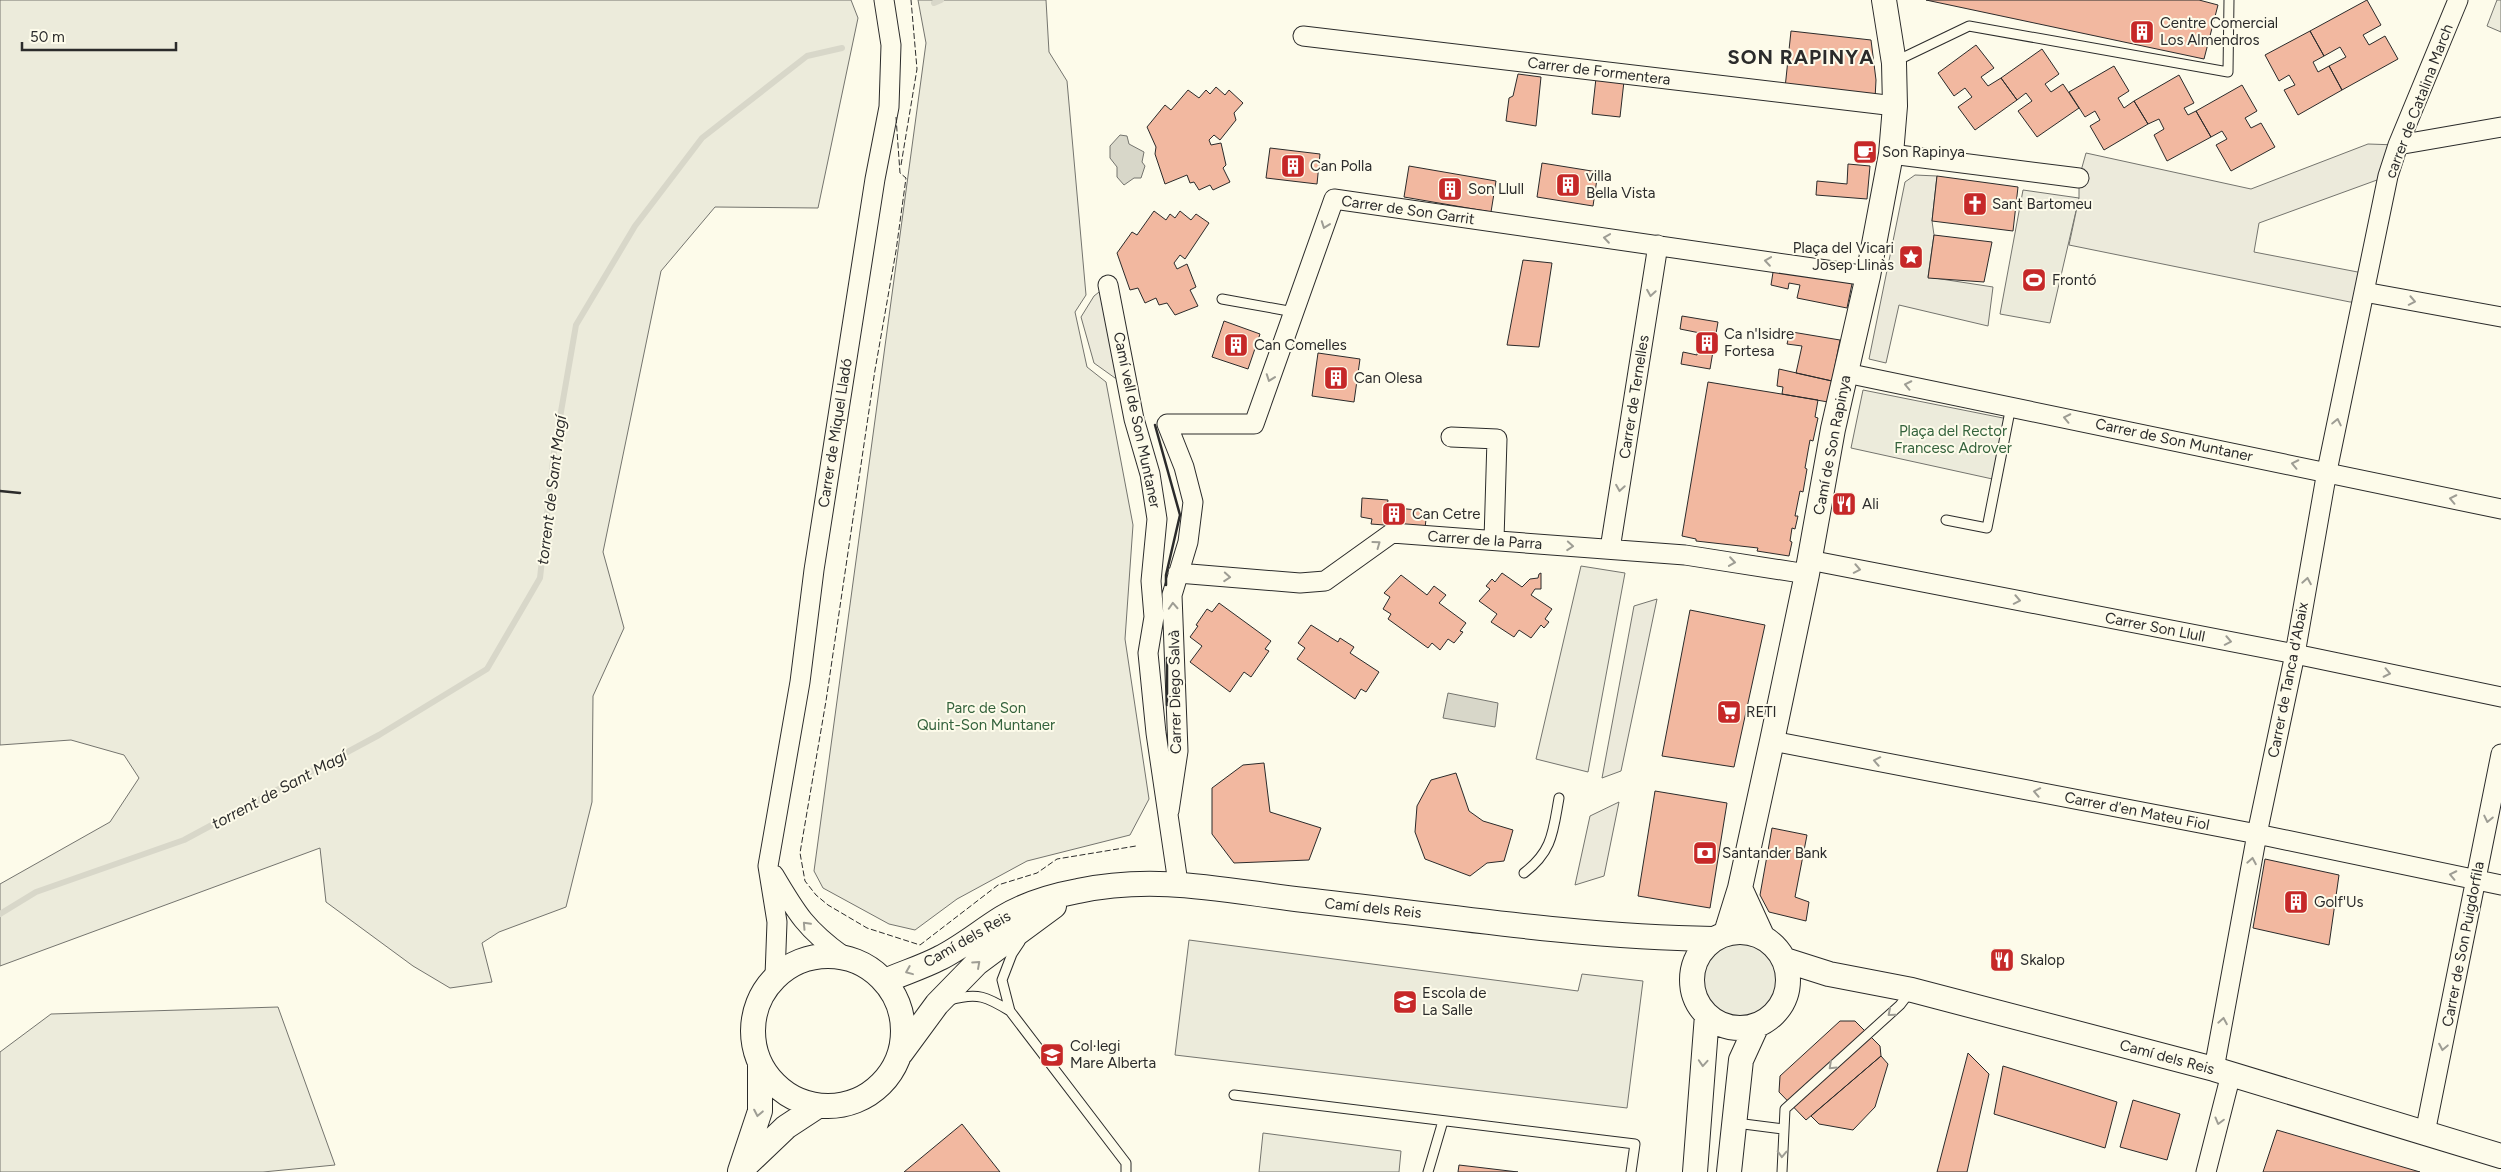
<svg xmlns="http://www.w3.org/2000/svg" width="2501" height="1172" viewBox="0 0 2501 1172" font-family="Figtree,sans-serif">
<rect width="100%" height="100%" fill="#fdfbea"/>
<path fill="#ecebdb" stroke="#74746e" d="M0 0H851L858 18 818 208 715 207 661 271 603 552 624 628 593 696 592 802 566 907 499 932 482 943 492 982 450 988 413 966 326 902 320 848 0 966V884L110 822 139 778 124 755 71 740 0 745Z
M918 0H1046L1049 52 1067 81 1086 295 1075 312 1087 367 1106 382 1133 525 1125 639 1149 799 1130 835 1027 861 957 899 915 930 889 924 823 888 814 871 926 43Z
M2497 0H2501V32L2487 26Z
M2023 190 2079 198 2050 323 2000 314Z
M1863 390 2008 419 1997 480 1851 448Z
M1581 566 1625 573 1588 772 1536 759Z
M1189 940 1578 991 1582 974 1643 981 1627 1108 1175 1055Z
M1702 982a38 38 0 1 1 76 0a38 38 0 1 1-76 0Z
M278 1007 335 1165 263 1172H0V1052L51 1014Z
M1263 1133 1401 1151 1399 1172H1259Z"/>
<path fill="#eceadb" stroke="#74746e" d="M2368 144 2398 145 2388 176 2259 223 2254 252 2368 274 2362 302H2350L2069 245 2079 198V178L2086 153 2251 189Z
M1915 175 1937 176 1932 221 1934 235 1928 277 1993 287 1988 326 1899 305 1886 363 1869 359 1905 182Z
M1108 285 1128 379 1115 378 1094 363 1081 317 1094 296Z
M1657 599 1621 771 1602 778 1634 606Z
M1619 802 1604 876 1575 885 1590 816Z"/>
<path fill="#d8d7c9" stroke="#74746e" d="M1120 135 1127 136 1129 144 1144 152 1142 162 1145 166 1141 178H1134L1124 185 1117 177V167L1110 158V146Z
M1448 693 1498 703 1495 727 1443 718Z"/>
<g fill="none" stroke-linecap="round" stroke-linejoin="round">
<path stroke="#d8d7c9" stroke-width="6" d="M934 3 941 0
M0 914 36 892 184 840 379 735 487 669 540 578 554 452 576 325 635 226 702 138 807 56 842 48"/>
</g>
<path fill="#f2b8a0" stroke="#2b2b2b" d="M1926 0H2199L2218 5 2204 59Z
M2367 0 2381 25 2363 35 2369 45 2385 36 2398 59 2342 90 2329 66 2346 57 2340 47 2324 56 2310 31Z
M1791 31 1871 40 1876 80 1875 99 1785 88Z
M2310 31 2324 56 2313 62 2318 72 2329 66 2342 90 2298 115 2284 90 2295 85 2289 75 2279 81 2265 55Z
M1976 45 1994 68 1981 77 1988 86 2001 78 2017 100 1975 130 1958 107 1972 97 1965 88 1954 96 1938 73Z
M2042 49 2059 74 2045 84 2051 92 2063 84 2079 108 2037 137 2018 111 2032 101 2026 93 2017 100 2001 78Z
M2114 66 2129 91 2118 98 2124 108 2134 101 2148 124 2104 150 2090 126 2100 120 2095 111 2085 117 2069 92Z
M1518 74 1541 77 1536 126 1506 121 1509 98 1513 96Z
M2179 75 2194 103 2184 108 2188 115 2196 111 2211 137 2167 161 2154 135 2164 129 2159 119 2148 124 2134 101Z
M1596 78 1624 81 1620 117 1592 114Z
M2242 85 2257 111 2245 118 2251 128 2261 123 2275 147 2231 171 2216 145 2227 139 2222 131 2211 137 2196 111Z
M1216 87 1225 95 1229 90 1243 103 1234 113 1236 120 1220 140 1214 135 1209 140 1211 145 1221 143 1226 165 1223 168 1230 182 1213 190 1210 185 1199 190 1194 182 1190 183 1187 175 1165 184 1155 154 1156 147 1147 127 1165 105 1171 110 1188 90 1199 98 1206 90 1210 94Z
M1270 148 1320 154 1317 184 1266 178Z
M1542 163 1598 172 1593 206 1537 197Z
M1848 164 1870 166 1867 199 1816 195 1817 181 1847 184Z
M1409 166 1496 181 1491 212 1404 197Z
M1937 176 2018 187 2013 231 1932 221Z
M1154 211 1166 220 1170 214 1175 218 1180 211 1191 220 1196 214 1209 223 1185 259 1180 255 1174 263 1177 269 1187 264 1196 287 1190 290 1198 306 1175 315 1167 303 1159 305 1156 298 1145 303 1138 288 1130 290 1117 253 1132 232 1137 235Z
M1934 235 1992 242 1984 282 1928 278Z
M1523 260 1552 263 1539 347 1507 345Z
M1774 266 1853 279 1847 308 1797 298 1800 285 1789 283 1788 289 1771 285Z
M1682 316 1718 322 1710 369 1681 364 1683 352 1697 355 1700 333 1680 329Z
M1224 321 1260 334 1248 369 1212 357Z
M1780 330 1840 340 1832 381 1796 373 1802 346 1787 344 1789 336 1780 334Z
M1318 353 1360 359 1354 402 1312 396Z
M1779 369 1832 381 1828 402 1782 394 1783 387 1777 386Z
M1708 382 1818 400 1815 417 1818 418 1813 441 1810 440 1805 468 1807 469 1803 492 1800 491 1795 516H1798L1795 529 1792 528 1790 541 1792 542 1789 556 1757 551 1758 548 1696 541V539L1682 536Z
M1362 498 1388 500 1387 507 1427 511 1425 528 1371 524 1372 519 1361 517Z
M1502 573 1522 587 1530 579 1538 578 1539 574 1541 573V589H1535L1531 595 1552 609 1545 619 1549 622 1544 628 1541 625 1531 638 1519 630 1514 637 1491 622 1497 614 1479 601 1490 589 1486 586 1492 579 1495 582Z
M1401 575 1427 595 1434 586 1446 595 1439 603 1466 623 1460 631 1463 632 1454 643 1448 639 1440 650 1432 643 1428 648 1388 619 1391 614 1383 609 1390 597 1384 593Z
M1219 603 1271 641 1265 649 1269 651 1251 677 1244 672 1230 692 1190 662 1202 646 1190 637 1198 626 1196 625 1207 609 1212 612Z
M1690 610 1765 625 1734 767 1662 756Z
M1311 625 1338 642 1340 638 1354 647 1350 653 1379 672 1366 692 1361 689 1355 699 1297 659 1305 648 1298 643Z
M1264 763 1270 812 1321 828 1309 860 1234 863 1212 834V788L1243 765Z
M1456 773 1469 811 1483 821 1513 830 1504 861 1487 863 1470 876 1425 859 1415 832 1417 806 1431 780Z
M1655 791 1727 803 1710 908 1638 896Z
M1772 828 1807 835 1795 897 1809 902 1806 921 1769 912 1760 895Z
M2265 859 2339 875 2329 945 2253 928Z
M1840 1021H1855L1880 1046 1881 1056 1806 1120 1779 1092 1780 1076Z
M1968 1053 1989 1074 1967 1172H1937Z
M1881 1056 1888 1064 1875 1107 1853 1130 1819 1124 1811 1116Z
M2003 1066 2117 1102 2105 1148 1994 1114Z
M2133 1100 2180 1114 2167 1160 2120 1147Z
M962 1124 1000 1172H904Z
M2277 1130 2420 1172H2263Z
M1459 1165 1518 1172H1458Z"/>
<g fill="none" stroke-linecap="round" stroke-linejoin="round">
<defs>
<path id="service" d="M1896 61 1969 26 2228 72 2229 0
M1222 299 1294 312
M1946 520 1987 528 2011 406
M1524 873C1553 851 1553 831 1559 798
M950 1000C978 992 987 997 1010 1011L1126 1163V1172
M1010 1011 1002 980 1012 954 1020 942
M1234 1095 1635 1144 1631 1172
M1736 1123 1783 1129
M1428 1172 1443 1121
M1782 1172 1785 1109 1900 1005 1910 992"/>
<path id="minor" d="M1303 36 1895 106
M2398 145 2501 127
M1891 154 2079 178
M1108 285 1134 419 1150 474 1157 519 1151 581 1154 617 1148 653 1156 733 1178 883
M2364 292 2501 317
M1846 373 2501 509
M1451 437 1497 439 1494 540
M1610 549 1658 245
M1809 560 2295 654 2501 697
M1178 573 1300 583 1325 581 1392 533 1685 555 1807 574
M1772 741 2257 834 2501 885
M1169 811 1178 751 1172 595 1188 542 1193 502 1184 467 1167 424H1254L1334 199 1868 276
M774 875C797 914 806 929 843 956
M775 976 777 922 768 866 800 682 814 570 875 179 889 107 891 45 884 0
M2214 1069 2257 834 2295 654 2327 471 2388 176 2398 145 2458 0
M2425 1133 2501 754
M2206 1172 2231 1074"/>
<path id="tertiary" d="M1740 888 1762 936
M1692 980a48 48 0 1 1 96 0a48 48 0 1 1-96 0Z
M1726 933 1740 888 1772 741 1807 574 1833 429 1868 276 1891 154 1895 106 1894 63 1884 0
M753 1031a75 75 0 1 1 150 0a75 75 0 1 1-150 0Z
M1785 960 1829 974 1912 990 2214 1069 2501 1156
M885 981C903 973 923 967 940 958 962 947 981 931 1002 918 1025 904 1051 896 1078 891 1157 874 1226 891 1304 900 1439 915 1577 937 1713 939
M901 1053 937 1004 977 963 1054 906
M742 1169 786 1127 818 1106
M740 1171 760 1111V1064
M1695 1172 1707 1015
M1729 1172 1741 1060 1757 1025"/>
</defs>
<use href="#service" stroke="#2b2b2b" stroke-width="11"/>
<use href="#minor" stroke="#2b2b2b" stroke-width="21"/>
<use href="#tertiary" stroke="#2b2b2b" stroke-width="26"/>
<use href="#service" stroke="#fdfbea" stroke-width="9"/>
<use href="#minor" stroke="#fdfbea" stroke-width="19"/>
<use href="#tertiary" stroke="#fdfbea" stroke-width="24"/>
<path stroke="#2b2b2b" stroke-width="1" stroke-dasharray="6 2.5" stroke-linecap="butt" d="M896 117 900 173 906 178 896 251 875 370 826 701 800 853 805 881 816 895 828 905 867 928 920 945 998 885 1037 873 1057 859 1136 846
M901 165 917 69 911 0"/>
<path stroke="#2b2b2b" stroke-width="2.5" d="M1155 425 1180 515 1166 575V585
M0 491 20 493
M1167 658V705"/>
</g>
<defs><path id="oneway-chevron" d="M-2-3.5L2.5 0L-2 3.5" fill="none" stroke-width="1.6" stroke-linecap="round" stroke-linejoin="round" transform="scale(1.25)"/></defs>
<g stroke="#9e9d94">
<use href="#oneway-chevron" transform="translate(1325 225) rotate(110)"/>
<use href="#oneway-chevron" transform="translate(1607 238) rotate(-172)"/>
<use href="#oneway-chevron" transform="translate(1768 261) rotate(-172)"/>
<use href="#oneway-chevron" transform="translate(1651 293) rotate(99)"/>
<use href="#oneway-chevron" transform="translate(2412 301) rotate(11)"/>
<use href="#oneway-chevron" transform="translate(1270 378) rotate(110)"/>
<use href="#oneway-chevron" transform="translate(1908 385) rotate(-168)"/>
<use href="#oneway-chevron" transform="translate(2067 418) rotate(-168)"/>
<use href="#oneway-chevron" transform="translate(2337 422) rotate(-78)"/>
<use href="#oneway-chevron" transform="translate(2295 464) rotate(-168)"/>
<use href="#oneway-chevron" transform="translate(1620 488) rotate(99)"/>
<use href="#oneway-chevron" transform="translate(2453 499) rotate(-168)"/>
<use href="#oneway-chevron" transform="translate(1377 544) rotate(-36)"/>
<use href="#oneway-chevron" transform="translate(1570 546) rotate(4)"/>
<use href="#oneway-chevron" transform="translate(1732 562) rotate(8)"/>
<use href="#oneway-chevron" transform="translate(1857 569) rotate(11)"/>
<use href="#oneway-chevron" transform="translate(1227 577) rotate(4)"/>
<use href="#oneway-chevron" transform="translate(2307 581) rotate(-80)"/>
<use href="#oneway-chevron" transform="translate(2017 600) rotate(11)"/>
<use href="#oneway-chevron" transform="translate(1173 606) rotate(-93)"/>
<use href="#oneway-chevron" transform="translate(2228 641) rotate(11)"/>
<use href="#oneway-chevron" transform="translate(2387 673) rotate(12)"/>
<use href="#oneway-chevron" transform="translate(1877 761) rotate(-169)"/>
<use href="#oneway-chevron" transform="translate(2037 792) rotate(-169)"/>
<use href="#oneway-chevron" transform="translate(2488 819) rotate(102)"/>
<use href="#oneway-chevron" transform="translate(2252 861) rotate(-80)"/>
<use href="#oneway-chevron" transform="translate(2453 875) rotate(-168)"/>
<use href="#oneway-chevron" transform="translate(806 925) rotate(-133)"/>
<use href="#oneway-chevron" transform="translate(977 964) rotate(-42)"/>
<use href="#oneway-chevron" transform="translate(909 971) rotate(158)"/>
<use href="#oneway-chevron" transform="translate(1891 1013) rotate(139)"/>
<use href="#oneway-chevron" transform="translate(2223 1021) rotate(-80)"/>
<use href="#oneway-chevron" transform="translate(2443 1047) rotate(101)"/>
<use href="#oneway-chevron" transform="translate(1703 1063) rotate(94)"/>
<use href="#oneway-chevron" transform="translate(1832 1066) rotate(137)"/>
<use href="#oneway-chevron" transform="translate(758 1113) rotate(101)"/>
<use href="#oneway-chevron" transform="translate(2219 1121) rotate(105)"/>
<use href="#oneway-chevron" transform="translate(1782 1154) rotate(92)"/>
</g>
<defs>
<symbol id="building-square" viewBox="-11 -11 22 22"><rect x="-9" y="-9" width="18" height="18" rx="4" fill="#c62828" stroke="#fdfbea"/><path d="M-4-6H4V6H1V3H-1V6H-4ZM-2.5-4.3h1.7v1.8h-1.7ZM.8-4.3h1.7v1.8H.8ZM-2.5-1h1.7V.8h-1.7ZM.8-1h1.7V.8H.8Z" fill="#fff"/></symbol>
<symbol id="cafe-square" viewBox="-11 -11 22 22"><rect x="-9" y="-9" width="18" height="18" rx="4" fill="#c62828" stroke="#fdfbea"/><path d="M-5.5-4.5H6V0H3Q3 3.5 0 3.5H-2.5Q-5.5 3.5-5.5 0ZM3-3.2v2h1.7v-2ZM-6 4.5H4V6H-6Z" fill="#fff"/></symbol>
<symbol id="church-square" viewBox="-11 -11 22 22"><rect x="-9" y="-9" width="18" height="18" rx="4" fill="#c62828" stroke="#fdfbea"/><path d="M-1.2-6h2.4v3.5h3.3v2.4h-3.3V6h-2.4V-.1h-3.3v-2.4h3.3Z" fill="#fff"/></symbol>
<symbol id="sight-square" viewBox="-11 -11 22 22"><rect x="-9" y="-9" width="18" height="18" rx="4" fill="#c62828" stroke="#fdfbea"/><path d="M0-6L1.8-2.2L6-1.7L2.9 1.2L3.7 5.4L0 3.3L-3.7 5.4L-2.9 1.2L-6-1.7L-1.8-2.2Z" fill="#fff"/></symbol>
<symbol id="stadium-square" viewBox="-11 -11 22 22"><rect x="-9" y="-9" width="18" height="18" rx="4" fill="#c62828" stroke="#fdfbea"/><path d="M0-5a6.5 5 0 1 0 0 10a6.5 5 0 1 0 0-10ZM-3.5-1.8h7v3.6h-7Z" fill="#fff"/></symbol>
<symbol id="restaurant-square" viewBox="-11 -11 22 22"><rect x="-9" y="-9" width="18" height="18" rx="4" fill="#c62828" stroke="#fdfbea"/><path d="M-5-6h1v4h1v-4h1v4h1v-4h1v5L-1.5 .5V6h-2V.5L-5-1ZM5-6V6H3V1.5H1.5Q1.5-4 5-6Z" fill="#fff"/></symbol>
<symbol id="supermarket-square" viewBox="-11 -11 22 22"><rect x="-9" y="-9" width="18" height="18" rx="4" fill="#c62828" stroke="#fdfbea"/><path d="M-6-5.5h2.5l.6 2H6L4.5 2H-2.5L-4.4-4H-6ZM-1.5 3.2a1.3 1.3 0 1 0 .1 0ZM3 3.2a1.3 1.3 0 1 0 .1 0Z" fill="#fff"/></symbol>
<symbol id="bank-square" viewBox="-11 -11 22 22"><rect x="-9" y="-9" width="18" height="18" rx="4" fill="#c62828" stroke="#fdfbea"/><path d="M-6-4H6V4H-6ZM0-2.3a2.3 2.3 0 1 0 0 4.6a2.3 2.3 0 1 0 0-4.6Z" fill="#fff"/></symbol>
<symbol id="school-square" viewBox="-11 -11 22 22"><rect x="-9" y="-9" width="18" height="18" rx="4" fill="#c62828" stroke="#fdfbea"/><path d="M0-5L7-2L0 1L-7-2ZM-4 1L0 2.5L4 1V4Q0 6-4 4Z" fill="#fff"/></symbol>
</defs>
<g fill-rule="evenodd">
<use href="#building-square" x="2128" y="18" width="28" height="28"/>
<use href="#cafe-square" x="1851" y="138" width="28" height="28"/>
<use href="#building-square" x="1279" y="152" width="28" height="28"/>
<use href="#building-square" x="1554" y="171" width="28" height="28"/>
<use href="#building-square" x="1436" y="175" width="28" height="28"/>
<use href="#church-square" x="1961" y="190" width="28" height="28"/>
<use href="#sight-square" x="1897" y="243" width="28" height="28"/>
<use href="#stadium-square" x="2020" y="266" width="28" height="28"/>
<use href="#building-square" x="1693" y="329" width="28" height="28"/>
<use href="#building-square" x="1222" y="331" width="28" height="28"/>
<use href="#building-square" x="1322" y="364" width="28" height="28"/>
<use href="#restaurant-square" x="1830" y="490" width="28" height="28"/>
<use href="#building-square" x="1380" y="500" width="28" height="28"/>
<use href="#supermarket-square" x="1715" y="698" width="28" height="28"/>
<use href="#bank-square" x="1691" y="839" width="28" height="28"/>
<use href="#building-square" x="2282" y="888" width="28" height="28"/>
<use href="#restaurant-square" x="1988" y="946" width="28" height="28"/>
<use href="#school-square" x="1391" y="988" width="28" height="28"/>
<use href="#school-square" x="1038" y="1041" width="28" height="28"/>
</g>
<g text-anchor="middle" stroke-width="4" stroke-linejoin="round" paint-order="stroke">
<g font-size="15" fill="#2b2b2b" stroke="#fdfbea" text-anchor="start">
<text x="2160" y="28">Centre Comercial<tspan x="2160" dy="17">Los Almendros</tspan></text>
<text x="1882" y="157">Son Rapinya</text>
<text x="1310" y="171">Can Polla</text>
<text x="1586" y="181">villa<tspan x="1586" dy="17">Bella Vista</tspan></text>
<text x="1468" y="194">Son Llull</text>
<text x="1992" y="209">Sant Bartomeu</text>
<text x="1894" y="253" text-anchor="end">Plaça del Vicari<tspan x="1894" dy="17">Josep Llinàs</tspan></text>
<text x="2052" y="285">Frontó</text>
<text x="1724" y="339">Ca n'Isidre<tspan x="1724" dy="17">Fortesa</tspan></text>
<text x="1254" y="350">Can Comelles</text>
<text x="1354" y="383">Can Olesa</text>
<text x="1862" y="509">Ali</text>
<text x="1412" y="519">Can Cetre</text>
<text x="1746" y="717">RETI</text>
<text x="1722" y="858">Santander Bank</text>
<text x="2314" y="907">Golf'Us</text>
<text x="2020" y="965">Skalop</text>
<text x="1422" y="998">Escola de<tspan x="1422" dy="17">La Salle</tspan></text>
<text x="1070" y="1051">Col·legi<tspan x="1070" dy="17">Mare Alberta</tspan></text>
</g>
<g font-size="15" fill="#2b2b2b" stroke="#fdfbea">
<text transform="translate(1599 71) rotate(7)" y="5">Carrer de Formentera</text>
<text transform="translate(2419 101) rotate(-69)" y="5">carrer de Catalina March</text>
<text transform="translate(1408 210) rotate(8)" y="5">Carrer de Son Garrit</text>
<text transform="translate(1634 397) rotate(-81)" y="5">Carrer de Ternelles</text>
<text transform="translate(1137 420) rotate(78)" y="5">Camí vell de Son Muntaner</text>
<text transform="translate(835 433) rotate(-81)" y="5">Carrer de Miquel Lladó</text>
<text transform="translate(2174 440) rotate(12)" y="5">Carrer de Son Muntaner</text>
<text transform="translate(1832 445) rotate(-79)" y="5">Camí de Son Rapinya</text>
<text transform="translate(1485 540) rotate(4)" y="5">Carrer de la Parra</text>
<text transform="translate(2155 627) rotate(11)" y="5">Carrer Son Llull</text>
<text transform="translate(2288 680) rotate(-79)" y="5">Carrer de Tanca d'Abaix</text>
<text transform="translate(1175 692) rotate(-91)" y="5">Carrer Diego Salvà</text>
<text transform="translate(2137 811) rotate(11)" y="5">Carrer d'en Mateu Fiol</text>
<text transform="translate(1373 908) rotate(6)" y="5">Camí dels Reis</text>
<text transform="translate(967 939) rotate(-30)" y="5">Camí dels Reis</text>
<text transform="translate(2463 944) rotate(-79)" y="5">Carrer de Son Puigdorfila</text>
<text transform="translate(2167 1057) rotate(15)" y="5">Camí dels Reis</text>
</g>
<g font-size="15" fill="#34623c" stroke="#fdfbea">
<text x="1953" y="436">Plaça del Rector<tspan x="1953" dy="17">Francesc Adrover</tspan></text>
<text x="986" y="713">Parc de Son<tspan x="986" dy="17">Quint-Son Muntaner</tspan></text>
</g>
<g font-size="16" font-style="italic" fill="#2b2b2b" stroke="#fdfbea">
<text transform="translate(551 490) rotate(-83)" y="6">torrent de Sant Magí</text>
<text transform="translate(279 789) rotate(-28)" y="6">torrent de Sant Magí</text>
</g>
<g font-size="20" font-weight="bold" letter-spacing="1" fill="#2b2b2b" stroke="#fdfbea">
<text x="1801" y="64">SON RAPINYA</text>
</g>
</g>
<path d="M22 42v8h154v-8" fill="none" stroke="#2b2b2b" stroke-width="2.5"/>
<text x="30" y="42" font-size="15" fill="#2b2b2b" stroke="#fdfbea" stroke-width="4" paint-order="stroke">50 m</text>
</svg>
